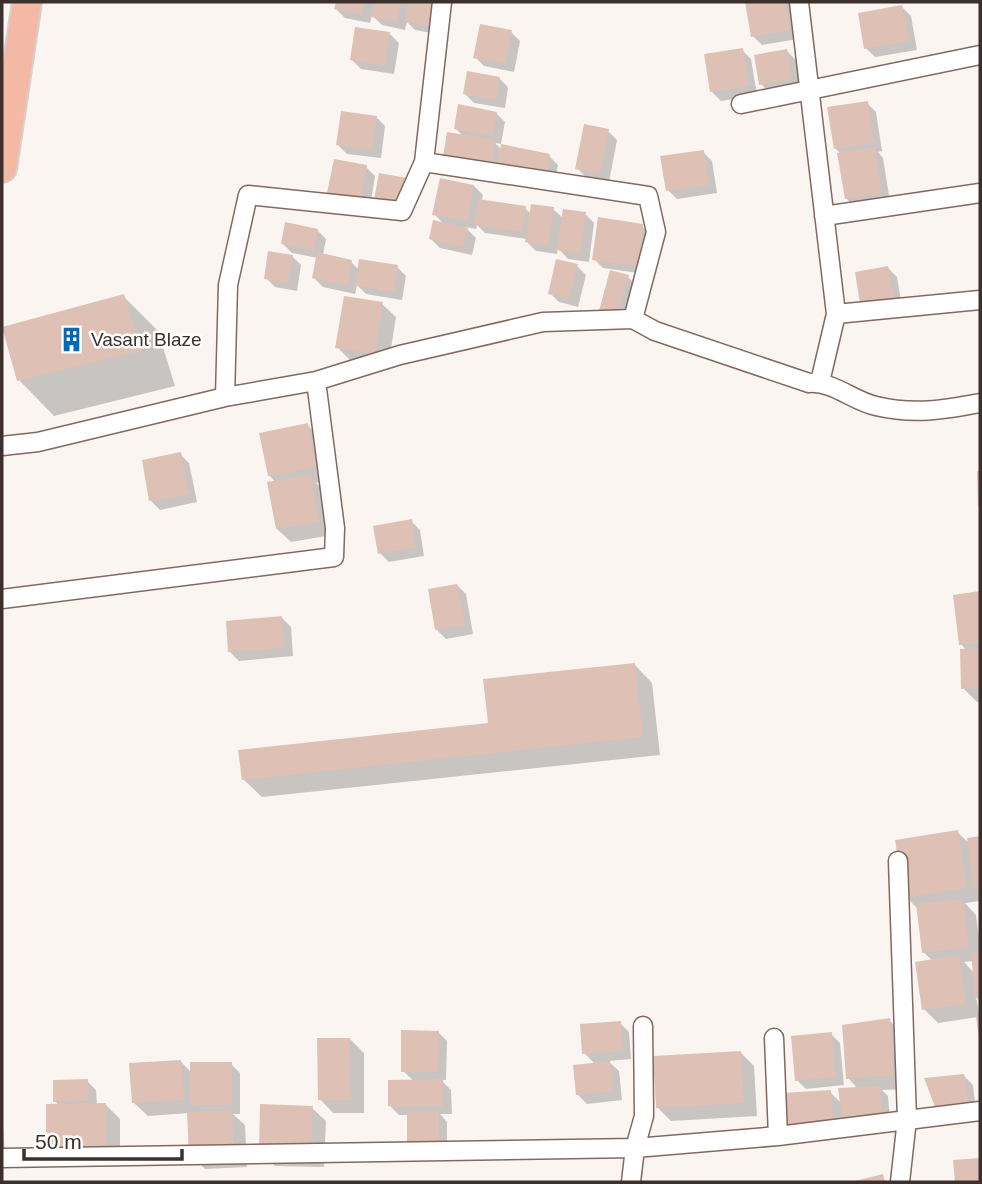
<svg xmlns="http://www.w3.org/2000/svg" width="982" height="1184" viewBox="0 0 982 1184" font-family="Arial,sans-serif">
<rect width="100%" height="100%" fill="#fbf5f2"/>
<path fill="#0003" fill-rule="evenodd" d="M338 2H442L437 34 415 30 407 22 405 30 382 25 372 15 370 23 345 18 336 9Z
M755 2H788L792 6 798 39 762 45 753 36 747 3Z
M902 7 911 16 917 50 875 57 866 48Z
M511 32 520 41 514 72 484 66 475 57Z
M390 34 399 43 394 74 361 69 352 60Z
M742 50 751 59 757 95 721 101 712 92Z
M787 51 796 60 800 87 770 93 761 84Z
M499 78 508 87 505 108 474 103 465 94Z
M867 103 876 112 882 151 878 152 883 158 890 202 855 207 846 198 841 154 835 148Z
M496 113 505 122 501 144 495 143 501 149 549 156 558 165 554 184 500 173 455 128Z
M376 117 385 126 381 158 347 154 338 145Z
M608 131 617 140 609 182 586 177 577 168Z
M703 152 712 161 717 193 677 199 668 190Z
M366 167 375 176 370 207 338 201 329 192Z
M474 186 483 195 481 202 525 208 531 214 553 209 564 219 585 214 594 223 589 262 568 259 558 248 557 254 536 251 527 242V239L485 233 477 225 476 229 465 227 476 238 472 255 440 248 431 239 444 224 434 214Z
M642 226 651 235 645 274 603 268 594 259Z
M317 230 326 239 323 255 351 262 359 270 397 267 406 276 402 300 366 294 357 285 355 294 323 287 314 278 318 258 292 253 283 244Z
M292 256 301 265 297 291 275 287 266 278Z
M577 266 586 275 578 307 559 302 550 293Z
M888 268 897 277 902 307 862 303Z
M628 277 637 286 626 324 610 319Z
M123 296 158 331 175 386 54 416 19 380Z
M382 304 396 317 388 367 351 361 337 347Z
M307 425 321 438 330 480 316 483 324 490 332 535 291 542 277 529 276 483 269 475Z
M180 454 189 463 197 502 160 510 151 501Z
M411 521 420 530 424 556 389 562 380 553Z
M457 585 466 594 473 634 446 639 437 630Z
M980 593V702H977L963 688 967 651 961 644 955 596Z
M282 618 291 627 293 656 239 661 230 652Z
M634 664 652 683 660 755 262 797 243 779 490 725Z
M957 832 970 844 969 839 980 838V901L965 903 976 915 980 947V1001L976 997 980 1018V1037L978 1017 938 1023 924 1009 933 961 923 952 918 909 906 897ZM973 961 974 973 964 962Z
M889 1020 903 1034 906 1089 882 1090 888 1096 890 1121 852 1129 840 1117 842 1132 798 1133 789 1124 830 1092 842 1104 858 1089 848 1078Z
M620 1023 629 1032 631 1059 608 1061 619 1071 622 1100 587 1104 578 1095 595 1064 584 1053Z
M438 1032 447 1041 446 1080H441L451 1090 452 1114H440L447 1122V1160L408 1115H399L390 1106 414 1081 403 1071Z
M831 1034 840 1043 844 1085 806 1089 797 1080Z
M350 1039 364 1053V1113H333L320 1099Z
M740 1052 754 1066 757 1116 671 1121 657 1107Z
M180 1061 192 1073 231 1064 240 1073V1114H233L245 1125 247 1167 205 1169 191 1155 189 1113 148 1116 134 1103Z
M964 1076 973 1085 976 1111 945 1115 936 1106Z
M87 1081 96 1090 97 1105H106L120 1119V1166L62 1167 48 1153 59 1106 55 1101Z
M312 1108 326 1121 324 1167 275 1166 261 1152Z
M2 1112 5 1154 2 1155Z"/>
<path fill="#dfc0b5" d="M336 2H364L361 15 334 9Z
M374 2H401L397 22 371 17Z
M408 2H432L428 26 405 22Z
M745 2H785L790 30 751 37Z
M902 5 909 41 864 49 858 13Z
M480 24 512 30 505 64 473 58Z
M355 27 390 32 385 66 350 60Z
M743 48 749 86 710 92 704 54Z
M787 49 792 79 759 85 754 55Z
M467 71 500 77 496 100 463 94Z
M868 101 874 143 834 149 827 107Z
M458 104 497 112 492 136 454 129Z
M341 111 377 116 372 150 336 145Z
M584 124 609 129 600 174 575 169Z
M447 132 496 140 492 165 443 157Z
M501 144 550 154 546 176 497 166Z
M875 147 882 193 845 199 837 153Z
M704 150 709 185 666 191 660 156Z
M334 159 367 165 361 199 327 193Z
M379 173 407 178 402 206 374 200Z
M440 178 474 185 468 221 432 215Z
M478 199 526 206 522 232 474 225Z
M531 204 554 207 548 246 525 242Z
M563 209 586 212 580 254 557 250Z
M598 217 643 224 637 266 592 260Z
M433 220 468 228 463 247 429 239Z
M285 222 318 229 314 251 281 244Z
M268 251 293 255 288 283 264 279Z
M317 252 352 260 347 286 312 278Z
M359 259 398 265 394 292 355 285Z
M556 259 578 264 569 299 548 294Z
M888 266 894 298 860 304 855 272Z
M610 270 629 275 617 316 599 311Z
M124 294 141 351 17 381 2 327Z
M344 296 383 302 375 354 335 348Z
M308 423 317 467 268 476 259 433Z
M181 452 189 494 149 501 142 460Z
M977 471H980V507H978Z
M311 475 319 522 276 529 267 482Z
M412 519 416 547 378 554 373 526Z
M457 584 465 625 435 630 428 589Z
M980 591V643L959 645 953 595Z
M282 616 285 648 228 652 226 621Z
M980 648V688L961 689 960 649Z
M635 663 643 737 242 780 238 750 488 723 483 679Z
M958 830 967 888 905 898 895 840Z
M980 836V888L973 889 967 838Z
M963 899 969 947 922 953 916 904Z
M980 952V998H975L971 953Z
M959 955 966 1004 922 1010 915 962Z
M980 1016V1038H979L976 1017Z
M890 1018 893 1075 846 1079 842 1025Z
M621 1021 623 1051 582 1054 580 1024Z
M401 1030 439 1031 438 1072H401Z
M832 1032 836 1077 795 1081 791 1036Z
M317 1038H350L351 1100H318Z
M741 1051 744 1103 656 1108 653 1056Z
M181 1060 184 1100 132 1103 129 1063Z
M610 1061 613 1091 576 1095 573 1065Z
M190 1062H232V1105H190Z
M964 1074 968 1103 935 1107 924 1078Z
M88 1079 89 1101 53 1102V1080Z
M443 1079V1106H388V1080Z
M880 1086 882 1112 842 1120 838 1088Z
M831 1090 833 1124 787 1125 782 1093Z
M106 1103 107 1153 46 1154V1104Z
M260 1104 313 1106 311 1154 259 1153Z
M232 1110 234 1154 189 1156 187 1112Z
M407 1111H439V1151H407Z
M980 1158V1182H955L953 1160Z
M883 1174 885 1182H855V1181Z"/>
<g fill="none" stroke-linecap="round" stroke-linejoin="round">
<defs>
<path id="street" d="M799 2 836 314 820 382
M741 104 980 55
M424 162 648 196 656 232 633 319
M824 216 980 193
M836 314 980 300
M225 397 228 285 248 195 402 211 424 162 442 2
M2 446 38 442 225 397 316 381 400 355 543 322 633 319 655 331 809 383C833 381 853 401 876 406 914 415 943 410 980 403
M2 599 334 557 335 528 316 381
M898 861 907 1119 900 1182
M774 1038 778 1136
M2 1158 635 1148 778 1136 980 1111
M631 1182 635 1148 644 1116 643 1026"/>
<path id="primary" d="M2 168 27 2"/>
</defs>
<use href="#street" stroke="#84685f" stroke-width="21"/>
<use href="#primary" stroke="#d4d1d1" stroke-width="32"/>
<use href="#street" stroke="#fff" stroke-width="18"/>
<use href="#primary" stroke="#f3b9a4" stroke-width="28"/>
</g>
<defs>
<symbol id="building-bare" viewBox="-9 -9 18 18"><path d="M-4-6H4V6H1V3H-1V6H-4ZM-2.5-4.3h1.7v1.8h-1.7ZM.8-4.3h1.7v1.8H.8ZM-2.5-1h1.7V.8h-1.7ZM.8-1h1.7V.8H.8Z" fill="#0769b5" stroke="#fff" stroke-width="2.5" paint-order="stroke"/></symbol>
</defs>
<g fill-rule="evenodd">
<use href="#building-bare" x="54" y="322" width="35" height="35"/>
</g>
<g text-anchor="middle" stroke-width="5" stroke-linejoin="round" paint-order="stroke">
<g font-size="19" fill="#3c302c" stroke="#fff" text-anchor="start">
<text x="91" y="346">Vasant Blaze</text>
</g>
</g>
<rect width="982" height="1184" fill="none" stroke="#3c302c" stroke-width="7"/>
<path d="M24 1149v10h158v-10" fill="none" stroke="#3c302c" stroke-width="3.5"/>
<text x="35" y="1149" font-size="21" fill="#3c302c" stroke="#ffffff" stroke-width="5" paint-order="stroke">50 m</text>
</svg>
